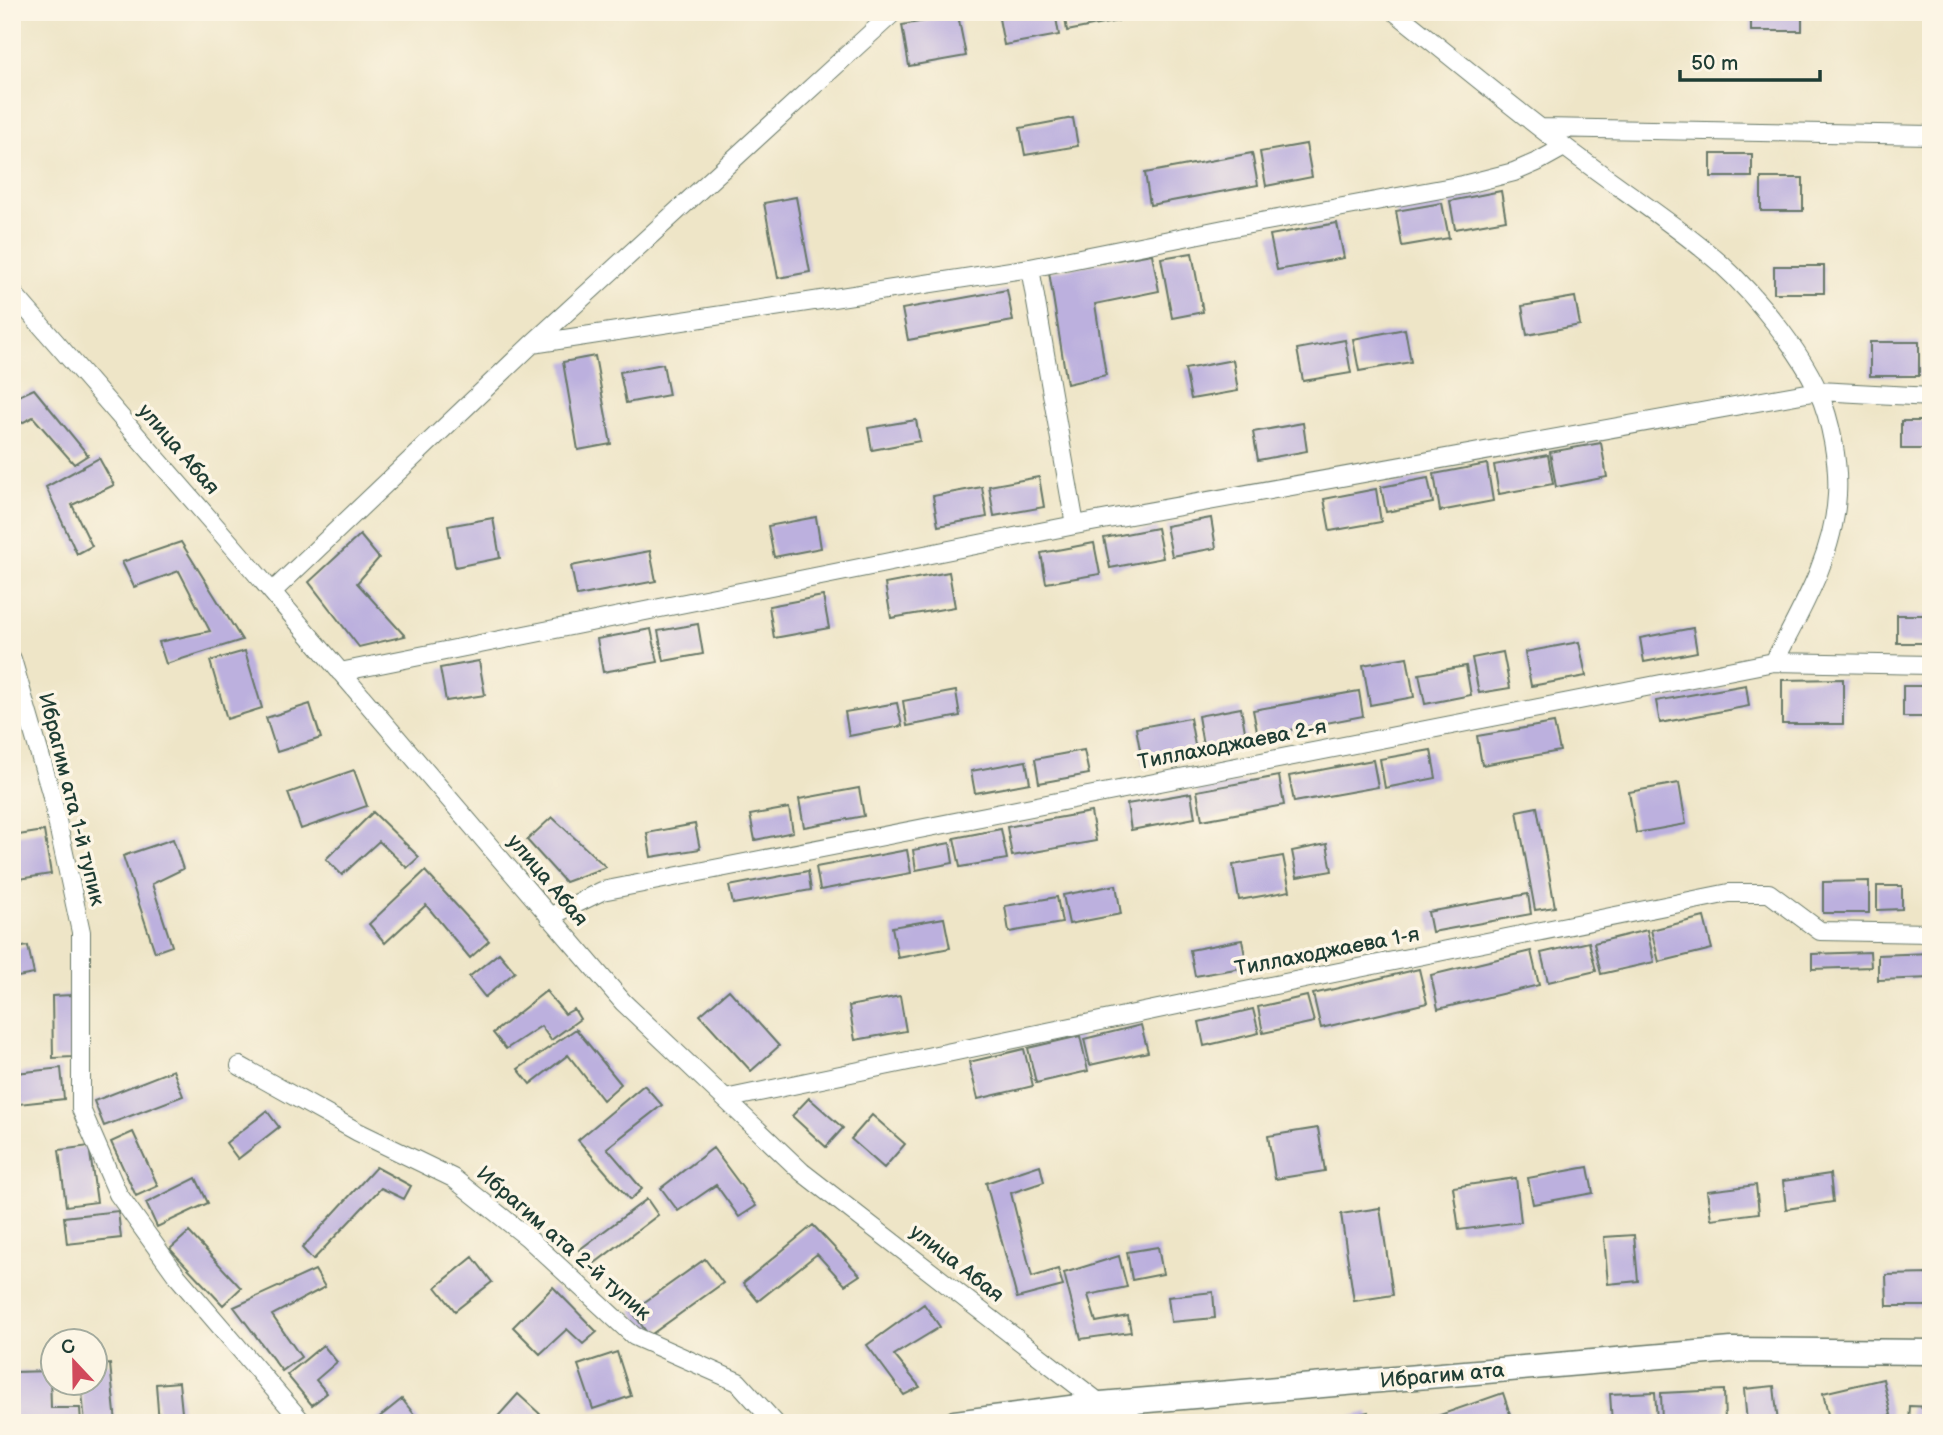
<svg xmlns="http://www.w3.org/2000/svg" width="1943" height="1435" viewBox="0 0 1943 1435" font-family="'Balsamiq Sans',sans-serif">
<rect width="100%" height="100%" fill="#fcf5e5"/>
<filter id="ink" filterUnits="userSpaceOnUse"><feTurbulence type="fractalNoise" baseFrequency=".0143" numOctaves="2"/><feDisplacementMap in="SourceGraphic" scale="14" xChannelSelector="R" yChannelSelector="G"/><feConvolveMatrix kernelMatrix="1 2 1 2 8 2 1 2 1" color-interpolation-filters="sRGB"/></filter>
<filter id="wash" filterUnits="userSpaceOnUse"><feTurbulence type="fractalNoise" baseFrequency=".00686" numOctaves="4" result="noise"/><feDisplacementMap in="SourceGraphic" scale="28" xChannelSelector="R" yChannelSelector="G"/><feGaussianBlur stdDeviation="1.57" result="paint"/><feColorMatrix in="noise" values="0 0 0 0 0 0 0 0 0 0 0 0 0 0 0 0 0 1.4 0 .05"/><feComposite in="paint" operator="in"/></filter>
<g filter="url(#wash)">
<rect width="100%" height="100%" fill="#eee5c7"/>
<g id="blocks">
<path fill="#bcb0de" d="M1004 12H1055L1059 35 1004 45 998 13Z
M1064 12H1117L1118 21 1067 31Z
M1751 12H1802V31H1751Z
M958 15 966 56 909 66 902 25Z
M1073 118 1078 146 1025 155 1020 128Z
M1306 144 1312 177 1266 186 1260 152Z
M1252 153 1258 185 1150 205 1145 173Z
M1711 154H1752V177H1711Z
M1761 178H1803V211H1761Z
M1501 191 1506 220 1455 229 1450 201Z
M796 197 810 272 778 278 764 203Z
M1442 203 1449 238 1402 246 1396 211Z
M1337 223 1344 258 1277 270 1270 235Z
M1192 253 1203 312 1172 318 1161 258Z
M1152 254 1159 291 1095 304 1106 375 1067 384 1049 272Z
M1774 266H1824V293H1774Z
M1926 269H1931V297H1926Z
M1007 290 1013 321 908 340 902 309Z
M1575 297 1580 325 1527 335 1522 306Z
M1405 329 1411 362 1359 371 1353 339Z
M1345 340 1351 373 1303 381 1297 349Z
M1870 342H1919V376H1870Z
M595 356 611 444 578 450 563 362Z
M1233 360 1238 391 1191 399 1185 369Z
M663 364 669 395 626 403 620 372Z
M34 389 88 455 74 464 33 417 12 428V399Z
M916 420 920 441 872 450 868 428Z
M1901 421H1931V449H1901Z
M1303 423 1307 451 1258 460 1253 432Z
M1601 443 1607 477 1556 487 1550 452Z
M1548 455 1553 484 1499 494 1494 465Z
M99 458 114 485 72 505 92 546 77 554 46 487Z
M1487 464 1493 501 1440 511 1434 474Z
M1039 477 1044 507 994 516 989 486Z
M1428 478 1433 503 1386 512 1381 487Z
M982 487 987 517 938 526 933 496Z
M1376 489 1381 522 1330 531 1324 499Z
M816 517 821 548 774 557 768 526Z
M493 518 500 558 455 567 448 526Z
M1211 518 1216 548 1172 556 1166 526Z
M1157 528 1163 558 1110 568 1104 538Z
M360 535 379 558 357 583 405 636 359 647 309 582Z
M181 542 242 640 166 664 159 642 210 631 179 571 134 587 122 562Z
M1094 543 1100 574 1046 583 1041 553Z
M650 551 656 581 577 596 571 566Z
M949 572 955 607 891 618 885 584Z
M823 596 829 628 774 638 769 606Z
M1897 615H1931V643H1897Z
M698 624 703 654 664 661 658 631Z
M1693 628 1697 652 1644 662 1640 638Z
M651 629 658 662 603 672 597 639Z
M1579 642 1586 676 1531 686 1525 652Z
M245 651 262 708 227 719 210 661Z
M1503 652 1510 688 1479 693 1472 658Z
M1407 657 1414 697 1370 705 1363 665Z
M479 661 485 695 446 701 440 668Z
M1466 666 1471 695 1425 704 1419 674Z
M1843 679V724H1782V680Z
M1746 685 1749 706 1660 723 1656 701Z
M1903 686H1931V717H1903Z
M956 691 960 716 907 726 903 701Z
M1359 691 1363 716 1258 736 1253 710Z
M897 703 902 726 849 736 845 712Z
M310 704 321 738 277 752 266 718Z
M1241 708 1247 743 1204 751 1198 716Z
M1190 718 1197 756 1143 766 1136 728Z
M1554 723 1560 751 1482 765 1477 736Z
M1084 750 1089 774 1039 783 1035 759Z
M1431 750 1436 778 1385 788 1380 759Z
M1373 760 1378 787 1294 802 1289 776Z
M1026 761 1030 783 975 793 971 771Z
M354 770 367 806 301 829 288 793Z
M1279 776 1284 805 1202 820 1197 791Z
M1679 783 1686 824 1636 833 1629 792Z
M859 788 864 816 804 827 799 799Z
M1191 793 1195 818 1131 830 1127 804Z
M1537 807 1555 907 1535 910 1517 811Z
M789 808 793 832 755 840 750 815Z
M373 812 419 857 407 868 379 841 342 875 326 859Z
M1091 812 1096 841 1012 856 1007 827Z
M552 817 606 867 565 882 527 840Z
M695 824 700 849 651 857 647 833Z
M1001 829 1007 859 960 867 954 838Z
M44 831 51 874 12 880V836Z
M173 839 183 869 152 884 172 946 155 952 123 856Z
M950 843 953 863 916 870 913 850Z
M1327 844 1332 871 1297 877 1292 851Z
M907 850 911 873 820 890 816 867Z
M1283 856 1290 891 1239 900 1233 865Z
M425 871 489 941 470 958 426 905 385 943 369 924Z
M808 871 811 890 733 904 729 886Z
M1869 881V913H1823V882Z
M1116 885 1121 914 1069 924 1063 895Z
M1877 886H1902V909L1877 910Z
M1528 894 1531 914 1432 932 1428 912Z
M1057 897 1062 923 1009 932 1005 906Z
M1704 917 1712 949 1659 962 1651 930Z
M944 918 950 948 898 958 892 927Z
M1647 930 1654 962 1601 974 1594 943Z
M1242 940 1247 967 1195 976 1190 950Z
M1589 942 1596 971 1548 982 1541 953Z
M28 946 34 974 12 978V949Z
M1531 951 1539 985 1438 1009 1431 975Z
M1870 952 1871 967 1812 969V954Z
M499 953 515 972 485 997 469 977Z
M1931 953V978L1878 980V955Z
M1419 969 1427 1003 1321 1028 1313 994Z
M729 990 779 1046 751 1071 700 1015Z
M546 991 565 1014 574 1009 580 1019 551 1040 541 1026 506 1049 493 1033Z
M72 995 73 1057 53 1058 52 996Z
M900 996 906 1031 855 1040 849 1006Z
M1307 996 1314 1022 1263 1033 1258 1007Z
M1253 1009 1259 1033 1204 1046 1199 1022Z
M1141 1025 1148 1052 1090 1065 1084 1039Z
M576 1029 621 1084 603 1100 568 1055 530 1084 518 1069Z
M1080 1036 1088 1071 1036 1083 1028 1048Z
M1024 1049 1033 1086 978 1099 969 1062Z
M61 1068 64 1099 19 1104 16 1073Z
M173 1070 183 1096 104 1126 94 1101Z
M644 1085 662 1105 607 1148 642 1189 630 1200 578 1140Z
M809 1098 843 1128 826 1147 792 1116Z
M267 1111 279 1127 238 1159 226 1143Z
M872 1115 905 1144 884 1168 851 1139Z
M1318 1128 1325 1171 1275 1179 1268 1136Z
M133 1132 158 1186 136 1196 111 1142Z
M89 1146 97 1202 66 1206 59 1150Z
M713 1148 756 1206 739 1217 716 1185 678 1211 661 1188Z
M1040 1165 1044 1182 1011 1193 1032 1277 1058 1269 1063 1286 1017 1298 986 1183Z
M376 1167 411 1186 404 1199 381 1188 313 1260 302 1248Z
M1588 1167 1593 1193 1533 1204 1528 1178Z
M1830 1174 1833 1202 1786 1209 1783 1181Z
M196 1178 208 1203 157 1227 146 1203Z
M1516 1178 1521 1222 1459 1230 1453 1187Z
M1756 1185 1759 1213 1711 1219 1707 1191Z
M647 1199 658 1215 591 1266 579 1250Z
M1380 1208 1393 1295 1354 1301 1341 1214Z
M118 1211 121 1238 67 1244 64 1217Z
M813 1225 860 1275 845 1285 817 1254 758 1301 743 1283Z
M189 1232 241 1288 223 1305 170 1249Z
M1634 1235 1638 1281 1608 1284 1604 1237Z
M1158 1247 1163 1274 1132 1280 1127 1252Z
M1119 1256 1127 1287 1088 1295 1096 1322 1128 1316 1131 1332 1081 1339 1064 1273Z
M473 1257 492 1282 455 1311 436 1287Z
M705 1259 723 1283 649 1336 632 1311Z
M315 1270 325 1287 272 1315 301 1357 282 1371 234 1307Z
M1931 1274V1306H1887L1886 1275Z
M553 1287 597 1332 583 1344 567 1329 540 1354 513 1327Z
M1213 1292 1215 1318 1171 1322 1168 1297Z
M924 1304 940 1327 894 1355 920 1387 904 1395 867 1345Z
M323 1345 337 1362 316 1380 327 1393 312 1405 287 1375Z
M617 1352 631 1396 593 1409 578 1365Z
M110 1364 116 1423H85L81 1382H94V1366Z
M50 1371 51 1408H80L81 1423H15L14 1372Z
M1883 1379 1891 1415 1860 1423H1830L1823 1393Z
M179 1382 183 1423H159L156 1384Z
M1774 1386 1778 1423H1747L1744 1389Z
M1724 1390 1725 1423H1662L1661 1393Z
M1655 1392 1657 1420 1612 1423 1610 1394Z
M1503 1393 1510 1414 1485 1423H1436L1434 1417Z
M518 1394 540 1414 532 1423H492Z
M402 1399 421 1423H372Z
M1910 1406 1931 1407V1423H1909Z
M1368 1412 1371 1423H1330V1422Z"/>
</g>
</g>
<g filter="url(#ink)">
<use href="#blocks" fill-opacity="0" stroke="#677867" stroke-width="2"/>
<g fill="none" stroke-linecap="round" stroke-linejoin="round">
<defs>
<path id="street" d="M1395 12C1452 57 1508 104 1565 147 1617 187 1673 222 1722 265 1755 295 1800 350 1818 391 1831 420 1839 463 1837 495 1834 555 1801 610 1774 662
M1542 128 1931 135
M1030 268 1075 525
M12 292 237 551 623 1002 802 1172 1101 1404 1122 1423
M532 344 1030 268 1239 226 1463 185 1514 172 1537 162 1564 147
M272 592 532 344 894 12
M12 659 51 793 81 932V1109L118 1194 177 1276 303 1423
M340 672 1075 525 1818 391 1931 397
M549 917 602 891 1774 662 1931 665
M240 1066 358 1132 453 1178 527 1237 634 1336 738 1382 775 1423
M725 1099 1211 998 1729 893H1769L1820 931 1931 933"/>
<path id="secondary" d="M955 1423 1101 1404 1732 1350 1931 1352"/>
</defs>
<use href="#street" stroke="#677867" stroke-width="20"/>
<use href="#secondary" stroke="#677867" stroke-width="27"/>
<use href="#street" stroke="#fff" stroke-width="18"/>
<use href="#secondary" stroke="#fff" stroke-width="24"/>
</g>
</g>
<g text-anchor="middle" stroke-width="7" stroke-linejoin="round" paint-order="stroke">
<g font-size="21" fill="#1f3d34" stroke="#fcf5e5">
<text transform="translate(179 449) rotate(49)" y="7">улица Абая</text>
<text transform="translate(1232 744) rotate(-11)" y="7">Тиллаходжаева 2-я</text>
<text transform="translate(72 799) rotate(76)" y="7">Ибрагим ата 1-й тупик</text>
<text transform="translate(548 880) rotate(50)" y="7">улица Абая</text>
<text transform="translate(1327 951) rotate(-11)" y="7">Тиллаходжаева 1-я</text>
<text transform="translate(564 1243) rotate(41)" y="7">Ибрагим ата 2-й тупик</text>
<text transform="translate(957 1263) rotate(38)" y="7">улица Абая</text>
<text transform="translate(1442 1375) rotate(-5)" y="7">Ибрагим ата</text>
</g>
</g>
<rect width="1943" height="1435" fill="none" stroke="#fcf5e5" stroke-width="42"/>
<g transform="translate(74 1362) rotate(338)"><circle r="33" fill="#fcf5e5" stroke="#a4ab9e" stroke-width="2"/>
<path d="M0-5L12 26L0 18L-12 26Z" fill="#d1495b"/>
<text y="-10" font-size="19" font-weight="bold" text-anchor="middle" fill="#1f3d34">С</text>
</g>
<path d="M1680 70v10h140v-10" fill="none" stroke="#1f3d34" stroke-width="3.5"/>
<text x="1691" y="70" font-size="21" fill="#1f3d34" stroke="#fcf5e5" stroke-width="5" paint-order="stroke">50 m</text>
</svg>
